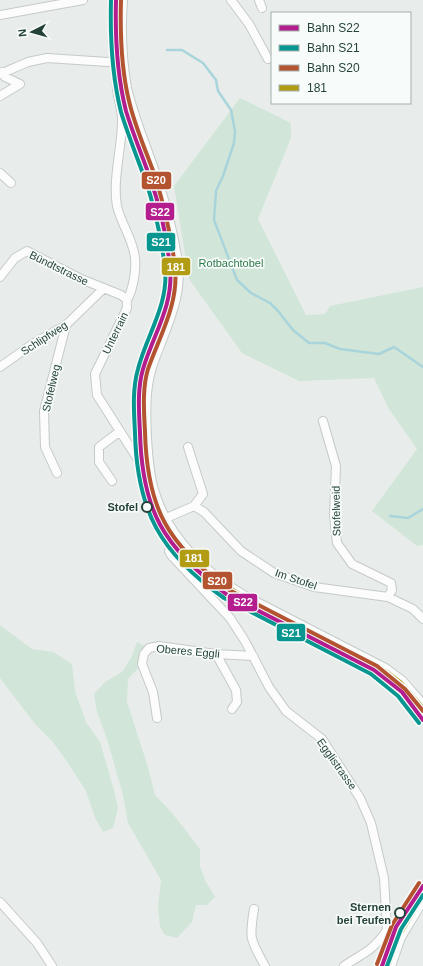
<svg xmlns="http://www.w3.org/2000/svg" width="423" height="966" viewBox="0 0 423 966" font-family="Helvetica,sans-serif">
<rect width="100%" height="100%" fill="#e8edeb"/>
<path fill="#d1e6d8" d="M240 98 291 123V138L258 219 306 315 325 314 330 306 423 287V545L417 546 372 511 417 449 389 409 374 378 299 381 242 353 189 279 174 186Z
M0 625 32 649 53 652 72 664 75 691 86 722 100 742 114 790 118 808 113 828 103 832 95 818 86 791 66 760 52 741 35 724 0 678Z
M137 642 149 648 142 664 128 679 127 702 148 767 155 795 173 814 200 849V866L205 880 215 897 207 905H196L192 922 177 938 165 935 160 927 158 907 161 880 128 823 123 795 107 739 97 712 94 694 105 682 122 672 131 658Z"/>
<g fill="none" stroke-linecap="round" stroke-linejoin="round">
<path stroke="#a9d4db" stroke-width="2.5" d="M167 50H182L203 63 216 80 218 91 231 110 235 131 234 143 223 176 216 191 214 220 237 280 251 293 270 303 278 311 293 330 309 343H325L340 349 379 354 394 347 423 367
M390 516 408 518 423 509"/>
<defs>
<path id="street" d="M231 0 249 24 268 59
M259 0 262 8
M0 15 83 0
M0 74 28 62 47 58 123 63
M124 76 117 78C115 91 121 104 122 117 123 145 112 178 117 206 121 224 133 239 135 258 136 269 134 281 131 291 128 300 126 298 127 308L95 374 97 395 137 458 147 460
M0 96 20 84 5 77 2 72
M0 173 11 183
M0 277 15 258 27 251 81 279 121 295 126 299
M0 367 34 343 66 325 103 289
M323 421 336 466 334 515 337 543 352 564 391 583 392 590 388 597
M188 447 203 494 194 506
M57 473 45 447 44 411 66 325
M112 481 99 462V447L119 432
M164 519 194 506 204 512 241 551 274 573 314 587 388 597 413 609 423 619
M178 541 169 551 171 555 230 618 245 641 269 687 286 711 322 739 360 798 371 823 384 878 387 930
M216 654 236 690 237 702 232 709
M157 718 153 692 142 664 144 654 149 648 159 646 216 654 253 656
M0 902 37 943 52 966
M254 909C249 939 250 939 265 966
M344 966C363 953 373 951 387 930"/>
<path id="secondary" d="M121 0C119 28 120 60 125 88 132 118 145 148 155 178 164 205 172 235 176 263 181 300 161 333 150 367 143 390 144 414 145 438 146 455 147 473 152 490 165 537 204 575 245 598L385 670 401 682 423 707
M389 966 399 937 423 897"/>
</defs>
<use href="#street" stroke="#c5cac8" stroke-width="10"/>
<use href="#secondary" stroke="#c3cbc8" stroke-width="14"/>
<use href="#street" stroke="#fcfcfc" stroke-width="8"/>
<use href="#secondary" stroke="#fcfcfc" stroke-width="12"/>
<defs>
<path id="bus-1" d="M121 0C119 29 119 60 125 89 138 148 170 202 176 264 180 308 152 343 146 385 143 403 144 423 145 441 151 541 205 578 288 620 320 637 353 653 385 670L401 682 423 707
M389 966 399 937 423 897"/>
</defs>
<use href="#bus-1" stroke="#f7fbf9" stroke-width="6"/>
<use href="#bus-1" stroke="#b29c14" stroke-width="3"/>
<defs>
<path id="rail-1" d="M116 0C115 37 117 75 126 111 133 134 142 155 150 178 160 206 167 238 170 268 174 305 153 335 143 369 137 390 139 411 140 433 142 510 163 547 226 594L374 670 402 692 423 720
M382 966 396 927 423 886"/>
<path id="rail-2" d="M111 0C110 37 112 76 121 112 128 135 137 157 145 179 155 207 161 238 165 267 169 305 147 334 138 369 132 390 134 412 135 433 137 511 160 553 224 598L371 674 398 696 419 723
M387 966 401 929 423 895"/>
<path id="rail-3" d="M121 0C120 34 121 68 129 101 135 127 146 151 155 176 164 205 171 236 175 266 179 304 160 335 148 369 142 389 144 411 145 432 147 508 167 544 229 590L377 666 405 689 423 711
M377 964 392 925 419 883"/>
</defs>
<use href="#rail-1" stroke="#f7fbf9" stroke-width="7"/>
<use href="#rail-2" stroke="#f7fbf9" stroke-width="7"/>
<use href="#rail-3" stroke="#f7fbf9" stroke-width="7"/>
<use href="#rail-1" stroke="#b41d8e" stroke-width="4"/>
<use href="#rail-2" stroke="#089690" stroke-width="4"/>
<use href="#rail-3" stroke="#b4532f" stroke-width="4"/>
</g>
<g fill="#f7fbf9" stroke="#24423a" stroke-width="2">
<circle cx="147" cy="507" r="5"/>
<circle cx="400" cy="913" r="5"/>
</g>
<g text-anchor="middle" stroke-width="3.5" stroke-linejoin="round" paint-order="stroke">
<g font-size="11" fill="#2d7a4b" stroke="#f7fbf9">
<text x="231" y="267">Rotbachtobel</text>
</g>
<g font-size="11" fill="#24423a" stroke="#f7fbf9">
<text transform="translate(59 268) rotate(26)" y="4">Bündtstrasse</text>
<text transform="translate(115 333) rotate(-64)" y="4">Unterrain</text>
<text transform="translate(44 338) rotate(-33)" y="4">Schlipfweg</text>
<text transform="translate(51 388) rotate(-77)" y="4">Stofelweg</text>
<text transform="translate(336 511) rotate(-91)" y="4">Stofelweid</text>
<text transform="translate(296 579) rotate(19)" y="4">Im Stofel</text>
<text transform="translate(188 651) rotate(5)" y="4">Oberes Eggli</text>
<text transform="translate(337 764) rotate(55)" y="4">Egglistrasse</text>
</g>
<g font-size="11" font-weight="bold" fill="#24423a" stroke="#f7fbf9" text-anchor="end">
<text x="138" y="511">Stofel</text>
<text x="391" y="911">Sternen<tspan x="391" dy="13">bei Teufen</tspan></text>
</g>
</g>
<g stroke="#f7fbf9" stroke-width="1.5">
<rect x="141" y="171" width="31" height="19" rx="4" fill="#b4532f"/>
<rect x="145" y="202" width="30" height="19" rx="4" fill="#b41d8e"/>
<rect x="146" y="232" width="30" height="20" rx="4" fill="#089690"/>
<rect x="161" y="257" width="30" height="19" rx="4" fill="#b29c14"/>
<rect x="179" y="549" width="31" height="19" rx="4" fill="#b29c14"/>
<rect x="202" y="571" width="31" height="19" rx="4" fill="#b4532f"/>
<rect x="227" y="593" width="31" height="19" rx="4" fill="#b41d8e"/>
<rect x="276" y="623" width="30" height="19" rx="4" fill="#089690"/>
</g>
<g font-size="11" text-anchor="middle" font-weight="bold" fill="#fff">
<text x="156" y="184">S20</text>
<text x="160" y="216">S22</text>
<text x="161" y="246">S21</text>
<text x="176" y="271">181</text>
<text x="194" y="562">181</text>
<text x="217" y="585">S20</text>
<text x="243" y="606">S22</text>
<text x="291" y="637">S21</text>
</g>
<rect x="271" y="12" width="140" height="92" fill="#f7fbf9" stroke="#a3b1ad"/>
<rect x="279" y="25" width="20" height="6" fill="#b41d8e" stroke="#a3b1ad"/>
<text x="307" y="32" font-size="12" fill="#24423a">Bahn S22</text>
<rect x="279" y="45" width="20" height="6" fill="#089690" stroke="#a3b1ad"/>
<text x="307" y="52" font-size="12" fill="#24423a">Bahn S21</text>
<rect x="279" y="65" width="20" height="6" fill="#b4532f" stroke="#a3b1ad"/>
<text x="307" y="72" font-size="12" fill="#24423a">Bahn S20</text>
<rect x="279" y="85" width="20" height="6" fill="#b29c14" stroke="#a3b1ad"/>
<text x="307" y="92" font-size="12" fill="#24423a">181</text>
<g transform="translate(32 32) rotate(264)" stroke="#f7fbf9" stroke-width="3" paint-order="stroke">
<path d="M0-3L7 15L0 10L-7 15Z" fill="#24423a"/>
<text y="-6" font-size="11" font-weight="bold" text-anchor="middle" fill="#24423a">N</text>
</g>
</svg>
